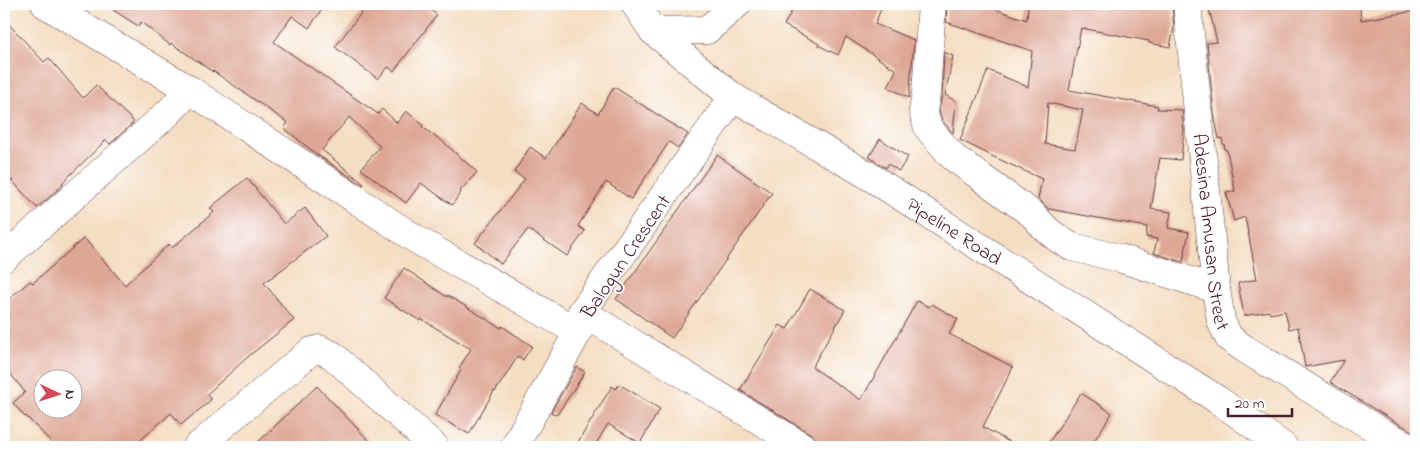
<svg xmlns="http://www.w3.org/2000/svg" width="1420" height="451" viewBox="0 0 1420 451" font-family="'Indie Flower',sans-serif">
<rect width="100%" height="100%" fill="#fff"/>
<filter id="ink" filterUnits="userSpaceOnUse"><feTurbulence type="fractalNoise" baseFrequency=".02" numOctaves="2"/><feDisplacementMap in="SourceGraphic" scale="10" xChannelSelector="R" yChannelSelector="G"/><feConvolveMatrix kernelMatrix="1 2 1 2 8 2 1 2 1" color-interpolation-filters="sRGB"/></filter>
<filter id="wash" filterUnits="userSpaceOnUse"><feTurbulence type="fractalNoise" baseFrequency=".0096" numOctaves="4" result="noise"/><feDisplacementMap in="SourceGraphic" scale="20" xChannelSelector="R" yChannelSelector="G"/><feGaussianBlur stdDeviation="1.12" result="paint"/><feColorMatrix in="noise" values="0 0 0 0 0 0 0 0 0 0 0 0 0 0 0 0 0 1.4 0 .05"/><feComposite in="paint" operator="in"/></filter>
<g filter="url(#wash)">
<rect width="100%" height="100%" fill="#f4dec2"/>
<g id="blocks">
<path fill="#dea795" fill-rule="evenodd" d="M104 4H326L309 28 292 16 274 42 378 114 382 109 397 123 406 111 423 125 422 127 442 141 477 172 460 191 461 192 452 205 421 183 406 203 361 169 380 146 349 117 322 150 364 184 363 185 316 154 284 128 288 123 213 71V72L171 43 170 45 141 22 138 26Z
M368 4H422L437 15 394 71 388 67 378 79 335 47Z
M796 4H883L875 24 914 40 909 98 888 87 896 70 846 37 838 55 818 45 819 44 784 25Z
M947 4H980L1027 20 1028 4H1172L1174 27 1170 47 1149 43V41L1081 28 1069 90 1158 106 1157 109 1182 110 1184 131 1181 160 1160 158 1151 209 1171 212 1168 228 1189 232 1183 262 1154 253 1157 239 1146 237 1147 227 1049 209 1038 199 1042 179 994 157 960 140 988 70 1028 87 1032 51 946 22ZM1048 103 1083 110 1075 149 1045 144Z
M1208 4H1359V8H1360L1361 20 1415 11 1416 20V126L1410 127 1416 173V433L1392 420 1330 382 1344 360 1305 367 1298 327 1289 329 1285 311 1270 314 1269 311 1244 316 1238 283 1257 279 1245 217 1234 221 1226 192 1235 191 1227 150H1225L1224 144H1223L1222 138 1219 139 1214 114 1207 43 1217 42Z
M4 19 44 62 49 58 83 98 96 85 134 122 110 144 106 140 62 183 63 185 37 208 4 172Z
M944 52 953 56 945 95 956 101 953 133 942 120 939 110 942 95Z
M614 87 688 134 678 148 669 142 631 199 606 182 578 226 585 231 567 256 528 229 501 264 475 243 525 179 514 172 530 147 546 158 582 103 598 114Z
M880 139 908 157 899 171 888 164 886 168 869 157Z
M717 155 772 193 672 338 616 299Z
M247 178 284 224 305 208 326 236 264 283 294 320 250 355 207 394 211 400 181 425 171 413 133 447H56L26 416 25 417 13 403 25 392 4 366V303L30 281 33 283 84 238 125 285 169 244 172 248 214 212 210 208ZM42 378H72V408H42Z
M404 268 447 297V295L501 328 502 326 532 346 523 360 518 356 495 392 494 391 469 434 435 415 461 370 459 368 471 349 421 319 420 321 384 298Z
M810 289 845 310 812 367 861 400 917 301 929 307 932 304 958 319 949 334 1013 367 983 427 1018 447H822L818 445 816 439 811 434 740 390 780 325 787 329Z
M577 367 585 372 557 415 551 412Z
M619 384 660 409 640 443 608 424 594 447H575L612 386 616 389Z
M317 386 375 447H253Z
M1081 393 1112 413 1090 447H1046Z"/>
</g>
</g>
<g filter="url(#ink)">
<use href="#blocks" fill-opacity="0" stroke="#643c42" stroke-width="1"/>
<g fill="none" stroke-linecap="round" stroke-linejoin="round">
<defs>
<g id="minor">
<path d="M45 4 190 90 417 240 578 332"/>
<path id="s1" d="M635 4 653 31 733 97 866 174 1218 400 1284 447"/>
<path d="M932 4 926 94 923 111 928 128 953 157 1032 214 1047 230 1060 240 1072 247 1119 258 1216 289"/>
<path id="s2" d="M1187 4 1216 289 1221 321 1229 338 1245 349 1384 434 1409 447"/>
<path d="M653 31 707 30 737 4"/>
<path d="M4 258 168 113 190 90"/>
<path d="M582 312 803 447"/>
<path d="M197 447 310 352 319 349 332 355 435 447"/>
<path d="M514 447 578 332 582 312 733 97"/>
</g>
</defs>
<use href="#minor" stroke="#643c42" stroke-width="29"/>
<use href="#minor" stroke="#fff" stroke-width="28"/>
</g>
</g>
<g text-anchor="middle" stroke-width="4" stroke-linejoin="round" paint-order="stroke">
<g font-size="20" fill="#4a1f2b" stroke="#fff">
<text dy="7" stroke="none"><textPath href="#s1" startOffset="395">Pipeline Road</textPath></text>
<text dy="7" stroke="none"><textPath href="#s2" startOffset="229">Adesina Amusan Street</textPath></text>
<text transform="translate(625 256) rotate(-56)" y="7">Balogun Crescent</text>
</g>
</g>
<rect width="1420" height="451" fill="none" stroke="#fff" stroke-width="20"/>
<g transform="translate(58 394) rotate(94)"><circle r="24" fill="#ffffff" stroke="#b7a5aa"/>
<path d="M0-4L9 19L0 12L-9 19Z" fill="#d1495b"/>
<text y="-8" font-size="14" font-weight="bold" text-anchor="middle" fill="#4a1f2b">N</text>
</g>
<path d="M1228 408v8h64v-8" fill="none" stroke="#4a1f2b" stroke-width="2.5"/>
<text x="1235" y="408" font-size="15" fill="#4a1f2b" stroke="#ffffff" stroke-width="4" paint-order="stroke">20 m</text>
</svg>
